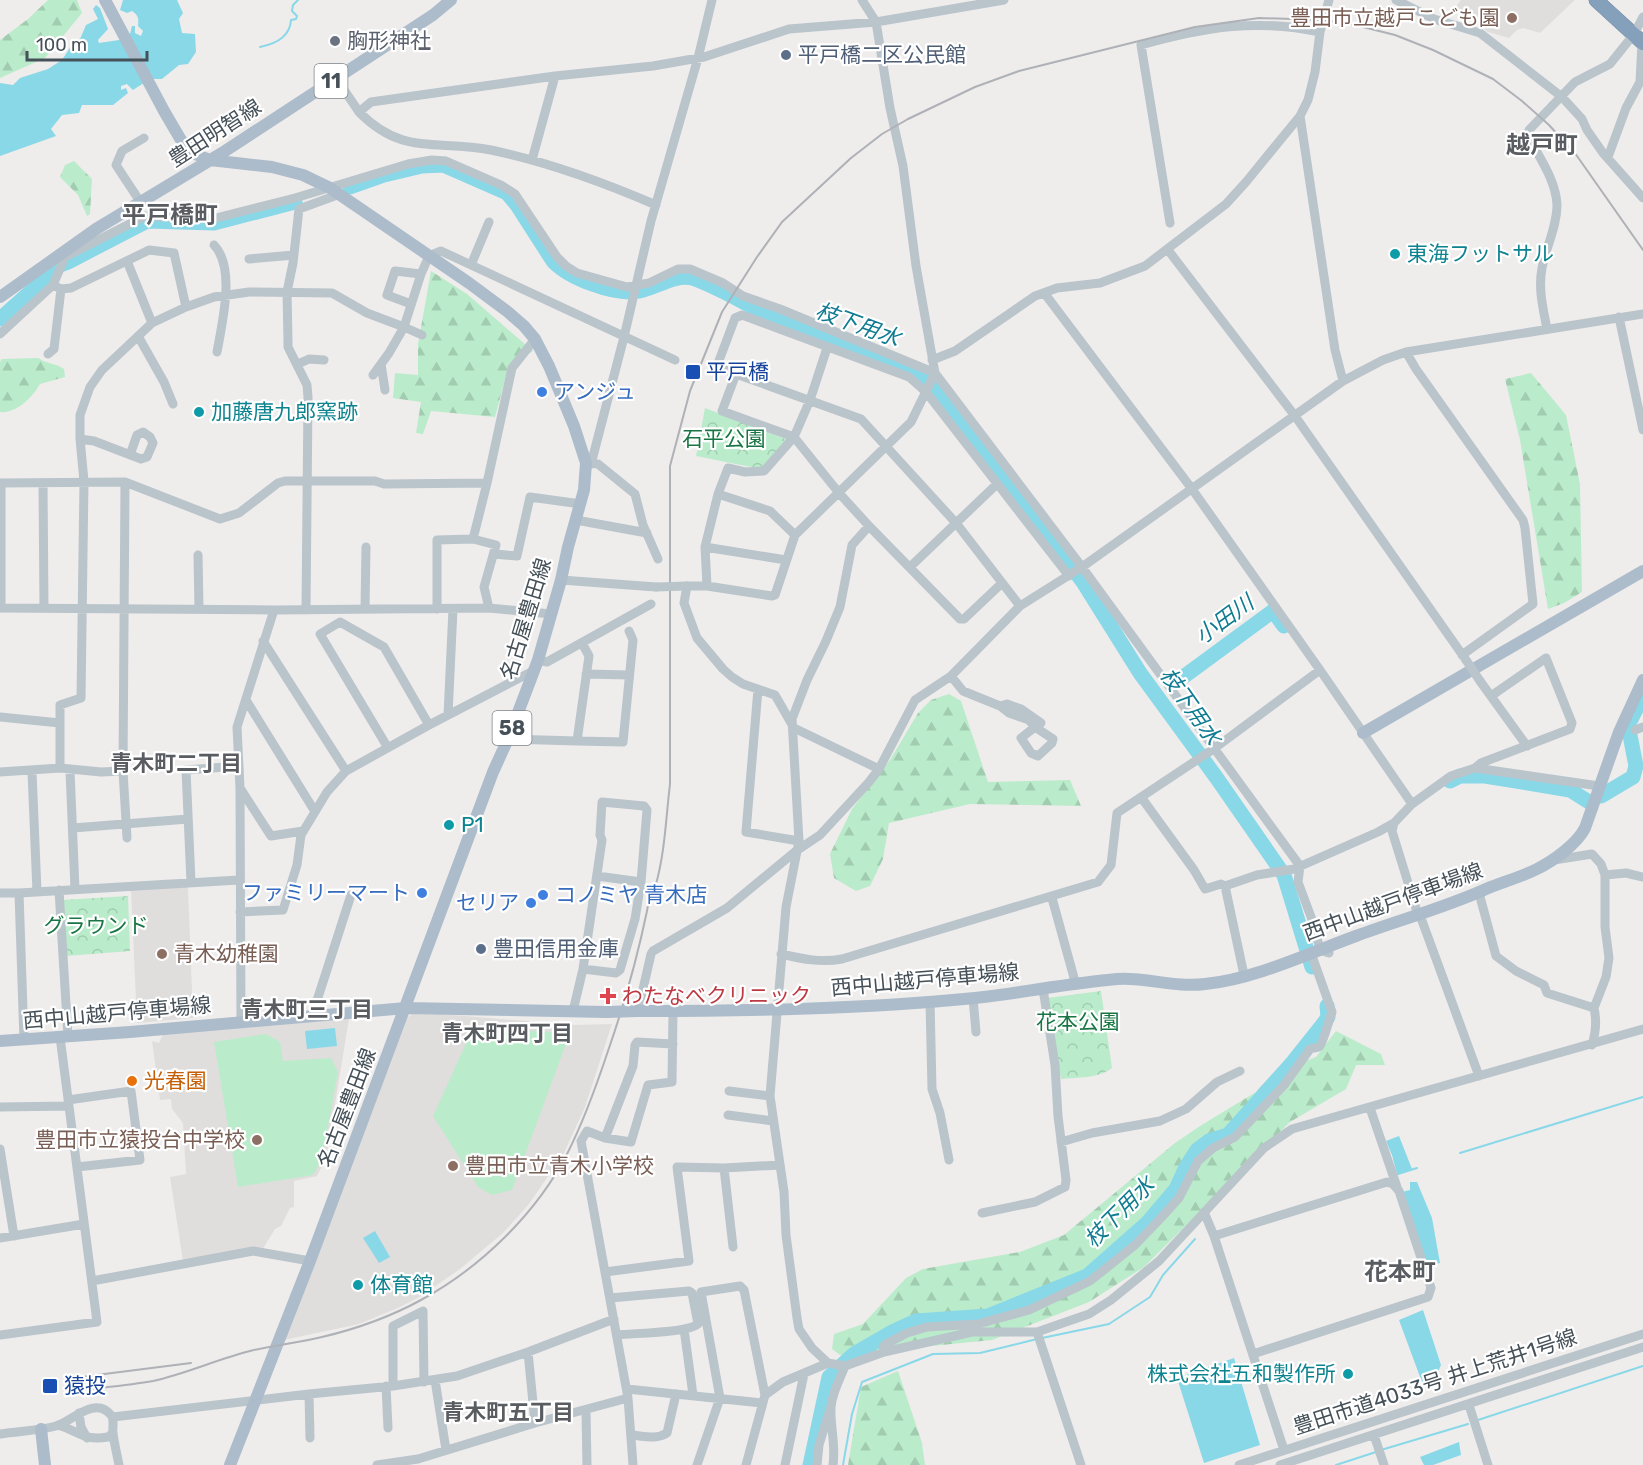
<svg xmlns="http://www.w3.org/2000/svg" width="1643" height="1465" viewBox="0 0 1643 1465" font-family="Rubik,'Noto Sans JP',sans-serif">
<defs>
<pattern id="forest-firs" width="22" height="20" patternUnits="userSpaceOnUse" patternTransform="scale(1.5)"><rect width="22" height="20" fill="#baeccb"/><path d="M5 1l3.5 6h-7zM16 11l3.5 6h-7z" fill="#a1ccb0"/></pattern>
<pattern id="park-crowns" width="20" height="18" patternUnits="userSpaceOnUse" patternTransform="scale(1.5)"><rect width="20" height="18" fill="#baeccb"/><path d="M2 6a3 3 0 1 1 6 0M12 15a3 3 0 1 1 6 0" fill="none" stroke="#a1ccb0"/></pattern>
</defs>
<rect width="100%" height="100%" fill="#efecec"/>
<path fill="#faf3e4" d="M215 120 224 141 218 144H205L192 137 202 127Z"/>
<path fill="#e0dddd" d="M1461 0H1575L1540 33 1523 28 1517 30 1509 38 1488 32 1455 8Z
M188 887 193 1018 137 1023 131 889Z
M415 1012 575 1025 612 1024 585 1107 564 1153 529 1204 503 1233 460 1269 421 1296 400 1307 359 1324 284 1340 408 1017Z
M349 1019 326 1158 317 1176 294 1181V1207L290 1208 281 1226 275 1229 262 1250 183 1261 170 1177 186 1174 183 1123 172 1109 171 1099 160 1100 152 1041 159 1043 164 1032Z"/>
<path fill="#baeccb" d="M473 1028 570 1033 512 1190 492 1195 478 1187 433 1116Z
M266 1034 280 1042 283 1061 331 1058 338 1072 322 1159 313 1175 238 1187 214 1042Z"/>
<path fill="url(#forest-firs)" d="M48 0H77L82 13 45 58 0 78V40L28 19Z
M74 161 92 179 90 214 87 216 78 195 60 177 65 165Z
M431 271 467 294 533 351 508 368 495 417 431 411 423 434 416 433 421 402 393 398 395 373 418 375V344Z
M38 358C47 364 55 363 64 369L65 377 40 384C33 397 16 414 0 412V362L2 359Z
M1531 373 1566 415 1580 484 1582 592 1564 603 1548 609 1520 440 1505 379Z
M949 694 961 701 988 782 1070 780 1081 806 970 804 889 823 883 859 870 886 856 891 834 878 830 854 852 809 890 760 918 713 931 700Z
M1336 1031 1381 1054 1385 1065H1356L1346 1089 1290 1122 1144 1267 1089 1302 992 1340 840 1355 832 1349 834 1334 863 1324 906 1278 923 1269 1020 1252 1064 1235 1175 1143 1200 1126 1256 1092 1273 1073 1316 1057Z
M898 1371 922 1443 925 1465H848L861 1387Z"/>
<path fill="url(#park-crowns)" d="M705 408 788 440 761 469 696 456Z
M128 896 130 951 66 956 62 900Z
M1101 991 1112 1068C1098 1079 1078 1077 1061 1079L1047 998Z"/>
<path fill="#88d8e8" d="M123 0H177L183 13 179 19 182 33 195 34 196 52 188 64 179 65 162 79H150L133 90 127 84 121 86V90L126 88 128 93 113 105H82L79 113 62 115 51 129 56 136 0 156V83L13 85 20 78 48 69 62 60 71 46 80 39 86 25 98 19 93 9 96 5 100 8 108 29 98 40 99 43 119 40 130 34 132 26H135V33L141 36 143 31 138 26C139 18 138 15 132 11L127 13 120 10Z
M335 1028 337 1046 307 1049 305 1031Z
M1399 1136 1412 1169 1397 1174 1392 1155 1386 1141Z
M1410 1182H1417L1432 1218 1440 1263 1425 1266 1402 1192 1410 1190Z
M375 1231 390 1257 379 1263 363 1238Z
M1423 1310 1441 1365 1433 1383 1423 1385 1399 1320Z
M1234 1358 1260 1445 1204 1463 1177 1378Z
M1459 1442 1461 1455 1433 1465H1424L1420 1457Z"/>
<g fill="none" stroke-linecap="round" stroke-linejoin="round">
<path stroke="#88d8e8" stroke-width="2" d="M260 47C275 44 290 37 291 20L296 19 297 16 292 11 293 5 298 0
M1460 1153 1643 1097
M1398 1174 1417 1168
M1042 1338 1109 1324 1150 1297 1163 1275 1195 1239
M1478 1420 1643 1366
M1381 1450 1468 1424
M843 1465 852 1414 862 1382 933 1354 980 1353 1037 1339
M1336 1465 1376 1452"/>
<path stroke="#88d8e8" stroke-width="15" d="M350 187 384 175 422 166 443 165 507 193 517 205 553 261C569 278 615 296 639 291 656 288 674 274 692 278 721 288 748 306 776 318 831 342 901 348 943 395L1083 582 1140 673 1216 777 1284 875 1312 967
M0 319 37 286 55 267 68 262 147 221 214 223 295 202
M1175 683 1273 611 1284 626
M1450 781 1460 776H1485L1570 790 1589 802
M1601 796 1633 777 1636 766 1628 725 1643 696
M810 1465 829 1377 854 1354 894 1331 916 1321 988 1316 1087 1276 1147 1223 1176 1189 1186 1167 1197 1150 1209 1141 1228 1135 1293 1062 1324 1023 1328 1017 1327 1006"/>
<defs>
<path id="highway" d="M1596 0 1643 43"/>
</defs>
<use href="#highway" stroke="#708ba6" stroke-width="15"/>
<path stroke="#bac4cb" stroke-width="9" d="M862 0 876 22 890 108 903 166 916 266 935 373 1082 567 1300 866 1298 882 1314 925 1320 950 1329 953
M1396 0 1434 19 1480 33 1562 97 1582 119 1587 130 1603 153 1643 198
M336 78 359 112 371 102 555 76 653 66 704 57 789 29 876 22 1004 0
M359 112C403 157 438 139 491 150 548 162 603 182 656 205
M1300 116 1335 350 1343 381
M1608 157 1626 108 1640 82 1642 43
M532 160 555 76
M141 203 116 165 122 151 144 138
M1170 223 1141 45C1202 28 1256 18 1320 32
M214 245C236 268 222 323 217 352
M1168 250 1295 416 1466 660
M65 257 145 216 212 219 295 198 408 164 432 160 446 161 501 185 515 194 557 257 566 266 577 273 627 287 649 283 678 269H690L723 283 743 296 780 309 935 373
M249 259 294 255
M127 261 152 323
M471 265 489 222
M53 285 61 289 71 288 143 253 149 250 174 253 186 307 152 323 102 370 90 387 80 415V439L84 481 81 698 60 705V768
M1045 294 1192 489 1320 670 1412 804
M411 304 387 295 395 271 421 274
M186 307 214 297 249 292 332 293 367 313 404 327 421 274 429 256 441 251 675 360
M1619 317 1643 430
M1547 329C1543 308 1538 289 1542 268 1546 247 1557 227 1557 205 1556 180 1539 157 1528 136L1529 130 1575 82 1610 64 1634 34 1643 17
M0 334 53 285 65 257 62 252
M138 336 164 382 173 404
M1406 352 1416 369 1523 520 1525 528 1533 604 1462 655
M48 354 54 349 61 289
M932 360 955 351 1035 296 1057 288 1100 283 1145 266 1226 204 1246 182 1300 116 1308 100 1315 72 1320 32 1329 0
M298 364 309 359 324 360
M381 364 385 390
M736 374 861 419 956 523 1020 606
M373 375 389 353 404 327 422 335
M80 439 94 441 141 459 147 457 153 443 150 437 143 432 137 435 130 455
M586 463 598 464 635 494 643 525 658 559
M591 464 624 337 651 221 698 58 712 0
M125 482 123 771 127 838
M43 483 44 608
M487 483 512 368 535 339
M718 494 728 468 745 472 764 471 794 437 810 400 827 348
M576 520 647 533
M869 526 852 545 840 607 826 641 807 680 792 719 799 841 786 907 770 1096 784 1192 786 1235 797 1318 799 1329 812 1348 828 1363 845 1366 884 1352 972 1332H1037L1089 1314 1111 1300 1159 1261 1264 1148 1292 1129 1643 1029
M705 547 786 560
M494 554 517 556 530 497 581 504
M198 555 199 609
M910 567 997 484
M561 580 656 587
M1002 583 964 619H960L869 526 839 493 794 437 722 411 736 374 717 366 735 318 742 315 909 377 926 392 1069 576
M707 586 705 547 718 494 770 511 795 535
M0 608 274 610 489 608 551 614
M1 608V483L125 482 220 519 239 513 278 483 285 481H375L384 484 487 483 473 539
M365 609 366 547
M437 609V540L473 539 496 545 484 587 489 608
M306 610 308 397 307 385 288 347V341L287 292 293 263 299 209 340 194
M263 641 346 771
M538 660 547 662 651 604
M586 674 629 675
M951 676 963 691 1000 706 1009 713 1029 720 1035 727 1021 738 1031 753 1038 756 1052 743 1053 739 1035 727
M1480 681 1527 746
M758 689 746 832 799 841
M246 700 314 810
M1000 706 1007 704 1021 709 1041 723
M448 715 453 609
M0 717 60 723
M1635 730 1643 727
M508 739 577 741 589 656 582 643
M577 741 623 742 633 640 629 631
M388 748 320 634 340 622 384 647 429 725
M1475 768 1481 763 1570 729 1572 723 1546 658 1491 696
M879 769 794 728 775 695 743 684 732 677 723 669 697 638 684 603 687 586H707L772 596 775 595 795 535 911 422 935 373
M70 771 75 889
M0 772 60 768 101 772 123 771
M32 772 37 892
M240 788 271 836 303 831
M1141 797 1194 870 1205 889 1221 884 1225 886 1257 875 1294 869 1378 832 1394 823 1412 804 1451 776 1475 768 1599 786
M1394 823 1392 831 1418 915 1421 918 1479 1076
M73 828 188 819
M1554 860 1592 854 1601 864 1605 875 1626 873 1643 877
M191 882 186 770 238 766
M1225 886 1244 975
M59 890 68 1037
M0 893H19
M1479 893 1496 956 1516 971 1544 985 1547 993 1594 1008C1597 1021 1596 1032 1592 1045
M1052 898 1076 985
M240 912 283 910 297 865 301 835 327 792 346 771 429 725 533 671
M781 954C803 959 821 963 842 959L1098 882 1111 865 1117 813 1215 748 1320 670
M583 969 616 973 620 970 635 919 641 882
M973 998 976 1032
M930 1001 932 1089 940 1113 949 1160
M1594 1008 1606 977 1609 958 1605 927V875
M573 1011 583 969 602 840 600 835 602 802 644 806 647 810 641 882 597 876
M638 1011 651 954 653 951 727 908 796 851 820 835 869 782 879 769 915 700 951 676 1020 606 1082 567 1343 381 1383 360 1406 352 1643 314
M312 1016 351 895
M241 1022 240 788 237 727 274 610
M24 1040 19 893 239 880
M729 1091 770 1096
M68 1100 131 1091 140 1160 77 1167
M0 1107 69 1106
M1370 1108 1397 1187
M728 1115 773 1121
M605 1138 633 1066 635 1045 637 1042 673 1044
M1061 1142 1092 1133 1160 1121 1186 1109 1217 1082 1240 1071
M0 1149 14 1236
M724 1168 733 1247
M1204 1212 1214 1236 1284 1450
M982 1213 1035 1202 1065 1187 1066 1180 1058 1116 1055 1065 1043 989
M1214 1236 1387 1182 1393 1184 1399 1191 1431 1288 1428 1297 1253 1354
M0 1238 84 1224
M605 1272 689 1261 677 1167 724 1168 780 1165
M92 1281 253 1251 310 1261
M610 1298 689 1291 692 1293 698 1324C688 1333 633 1333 617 1335
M684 1329 693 1395
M1037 1332 1081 1465
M0 1335 97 1322 60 1037
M528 1352 535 1423
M884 1352 883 1347 886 1344 907 1333 927 1327 978 1324 1029 1310 1090 1281 1135 1245 1160 1219 1179 1198 1198 1161 1213 1148 1235 1137 1284 1085 1310 1049C1313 1048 1318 1048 1320 1046 1322 1045 1330 1017 1332 1012L1311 953
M435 1380 446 1450
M386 1386 388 1428
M393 1386V1326L423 1311 424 1382
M627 1389 762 1403
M309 1394 310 1438
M765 1395 783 1382 828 1363
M1469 1405 1488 1465
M586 1411 587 1465
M79 1413 81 1427 87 1438
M113 1417 309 1394 393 1386 457 1376 528 1352 614 1319
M58 1425C81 1432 83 1441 108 1437L113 1433
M0 1434C18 1431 38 1431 56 1426 71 1422 95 1395 111 1415 115 1420 112 1427 113 1433 114 1443 117 1454 119 1465
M631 1435C644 1436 656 1440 667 1433L676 1394
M1374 1435 1384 1465
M377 1465 418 1459 535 1423 628 1398
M633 1465 628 1398 581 1141 587 1131 605 1138 631 1142 648 1085 672 1082 673 1011
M697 1465 720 1398 701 1292 740 1286 744 1290 765 1395 746 1465
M785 1465 804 1374
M817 1465 819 1445 830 1409
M833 1465C836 1445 830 1427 831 1407 832 1393 840 1379 845 1366
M1239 1465 1643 1334
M1280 1465 1643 1347"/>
<path stroke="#acbcca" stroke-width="12" d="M105 0 164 111 181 140 195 154 210 160 272 167 303 175 330 188 469 283 508 312 524 326 535 339 549 366 574 426 586 463 584 490 568 547 561 580 538 660 508 739 493 772 310 1261 230 1465
M0 297 96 229 222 153 433 15 451 0
M1363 733 1643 571
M638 1011C751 1011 863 1009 975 998 1022 993 1069 983 1117 979 1147 977 1175 988 1205 984 1255 979 1309 953 1356 936 1399 920 1444 908 1486 889 1503 882 1521 877 1537 869 1553 861 1577 844 1585 828L1619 732 1643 680
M0 1041 130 1032 406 1008 606 1012
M41 1429 45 1465"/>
<use href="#highway" stroke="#84a0ba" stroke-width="14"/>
<path stroke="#aeb1b6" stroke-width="2" d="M65 1379 191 1363
M67 1392C95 1388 125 1386 153 1381 185 1374 218 1359 250 1351 274 1345 298 1343 322 1337 356 1329 390 1317 421 1300 480 1268 536 1214 567 1154 584 1121 596 1087 608 1051 624 1005 637 959 647 911 648 901 654 894 656 884 665 852 666 817 670 784V466L690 391 722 312 757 257 782 222 851 158 882 134 908 119 975 87 1019 71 1195 27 1259 18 1322 20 1351 24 1395 35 1433 50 1493 79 1522 101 1549 125 1577 156 1643 250"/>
<path stroke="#bac4cb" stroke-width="9" d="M656 587 687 586
M1466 660 1480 681"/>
<path stroke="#acbcca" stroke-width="12" d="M606 1012 638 1011"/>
</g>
<g fill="#8d6e63" stroke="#fff" stroke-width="2">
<circle cx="1512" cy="18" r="6"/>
<circle cx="162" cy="954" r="6"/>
<circle cx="257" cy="1140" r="6"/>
<circle cx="453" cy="1166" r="6"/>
</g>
<circle fill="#6b7280" stroke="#fff" stroke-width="2" cx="335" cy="41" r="6"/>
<g fill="#5c6f8a" stroke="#fff" stroke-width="2">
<circle cx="786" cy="55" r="6"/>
<circle cx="481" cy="949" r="6"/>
</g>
<g fill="#0f9aa8" stroke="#fff" stroke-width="2">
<circle cx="1395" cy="254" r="6"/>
<circle cx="199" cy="412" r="6"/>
<circle cx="449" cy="825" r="6"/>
<circle cx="358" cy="1285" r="6"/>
<circle cx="1348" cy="1374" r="6"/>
</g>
<g fill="#1a4fb4" stroke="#fff" stroke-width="2">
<rect x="685" y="364" width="16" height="16" rx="3"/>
<rect x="42" y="1378" width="16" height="16" rx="3"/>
</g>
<g fill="#3f7fe0" stroke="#fff" stroke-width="2">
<circle cx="542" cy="392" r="6"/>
<circle cx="422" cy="893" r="6"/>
<circle cx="543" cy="895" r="6"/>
<circle cx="531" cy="903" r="6"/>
</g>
<path fill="#e0444e" stroke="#fff" stroke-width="2" d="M605 987h6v6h6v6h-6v6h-6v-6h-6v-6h6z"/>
<circle fill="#e8710a" stroke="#fff" stroke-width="2" cx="132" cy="1081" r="6"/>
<g text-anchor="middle" stroke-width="4.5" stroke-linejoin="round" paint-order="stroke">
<g fill="#fff" stroke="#7d848a" stroke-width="1.5">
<rect x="314.5" y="64" width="33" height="34" rx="4.5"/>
<rect x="492.5" y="711" width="39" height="34" rx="4.5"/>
</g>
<g font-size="20" font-weight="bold" fill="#455058">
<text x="331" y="88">11</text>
<text x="512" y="735">58</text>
</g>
<g font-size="21" fill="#785e54" stroke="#fff" text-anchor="end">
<text x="1500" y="25">豊田市立越戸こども園</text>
<text x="174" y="961" text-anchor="start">青木幼稚園</text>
<text x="245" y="1147">豊田市立猿投台中学校</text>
<text x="465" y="1173" text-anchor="start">豊田市立青木小学校</text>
</g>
<g font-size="21" fill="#5b616d" stroke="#fff" text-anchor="start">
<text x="347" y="48">胸形神社</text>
</g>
<g font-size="21" fill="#4e5e75" stroke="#fff" text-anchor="start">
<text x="798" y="62">平戸橋二区公民館</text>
<text x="493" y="956">豊田信用金庫</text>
</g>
<g font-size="21" fill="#455058" stroke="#fff">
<text transform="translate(215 133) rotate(-33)" y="7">豊田明智線</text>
<text transform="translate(526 619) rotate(-73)" y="7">名古屋豊田線</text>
<text transform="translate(1393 902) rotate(-20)" y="7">西中山越戸停車場線</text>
<text transform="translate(925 980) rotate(-5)" y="7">西中山越戸停車場線</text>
<text transform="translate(117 1013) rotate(-5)" y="7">西中山越戸停車場線</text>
<text transform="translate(347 1108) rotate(-69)" y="7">名古屋豊田線</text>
<text transform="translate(1435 1382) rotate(-18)" y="7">豊田市道4033号 井上荒井1号線</text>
</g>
<g font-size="21" fill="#0d838f" stroke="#fff" text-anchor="start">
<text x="1407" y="261">東海フットサル</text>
<text x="211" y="419">加藤唐九郎窯跡</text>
<text x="461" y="832">P1</text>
<text x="370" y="1292">体育館</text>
<text x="1336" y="1381" text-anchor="end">株式会社五和製作所</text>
</g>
<g font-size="21" fill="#164399" stroke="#fff" text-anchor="start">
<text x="706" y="379">平戸橋</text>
<text x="64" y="1393">猿投</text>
</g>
<g font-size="21" fill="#366cbe" stroke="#fff" text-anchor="start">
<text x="554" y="399">アンジュ</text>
<text x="410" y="900" text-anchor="end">ファミリーマート</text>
<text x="555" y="902">コノミヤ 青木店</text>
<text x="519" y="910" text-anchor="end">セリア</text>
</g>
<g font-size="21" fill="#197644" stroke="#fff">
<text x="724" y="446">石平公園</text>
<text x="96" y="933">グラウンド</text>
<text x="1078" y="1029">花本公園</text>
</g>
<g font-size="21" fill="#be3a42" stroke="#fff" text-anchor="start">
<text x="622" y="1003">わたなべクリニック</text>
</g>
<g font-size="21" fill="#c56008" stroke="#fff" text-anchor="start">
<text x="144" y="1088">光春園</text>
</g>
<g font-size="22" font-style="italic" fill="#107c92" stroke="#fff">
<text transform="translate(858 324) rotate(20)" y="8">枝下用水</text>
<text transform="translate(1224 619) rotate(-36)" y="8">小田川</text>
<text transform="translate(1191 706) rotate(55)" y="8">枝下用水</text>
<text transform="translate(1119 1212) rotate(-45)" y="8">枝下用水</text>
</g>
<g font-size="22" font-weight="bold" fill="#595c60" stroke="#fff">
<text x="176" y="771">青木町二丁目</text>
<text x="307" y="1017">青木町三丁目</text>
<text x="507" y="1041">青木町四丁目</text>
<text x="508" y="1420">青木町五丁目</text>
</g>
<g font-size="24" font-weight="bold" fill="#595c60" stroke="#fff">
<text x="1542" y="153">越戸町</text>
<text x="170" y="223">平戸橋町</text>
<text x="1400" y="1280">花本町</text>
</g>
</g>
<path d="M27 51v9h120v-9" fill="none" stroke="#455058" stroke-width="3"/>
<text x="36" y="51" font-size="18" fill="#455058" stroke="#ffffff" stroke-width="4.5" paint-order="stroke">100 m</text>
</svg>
